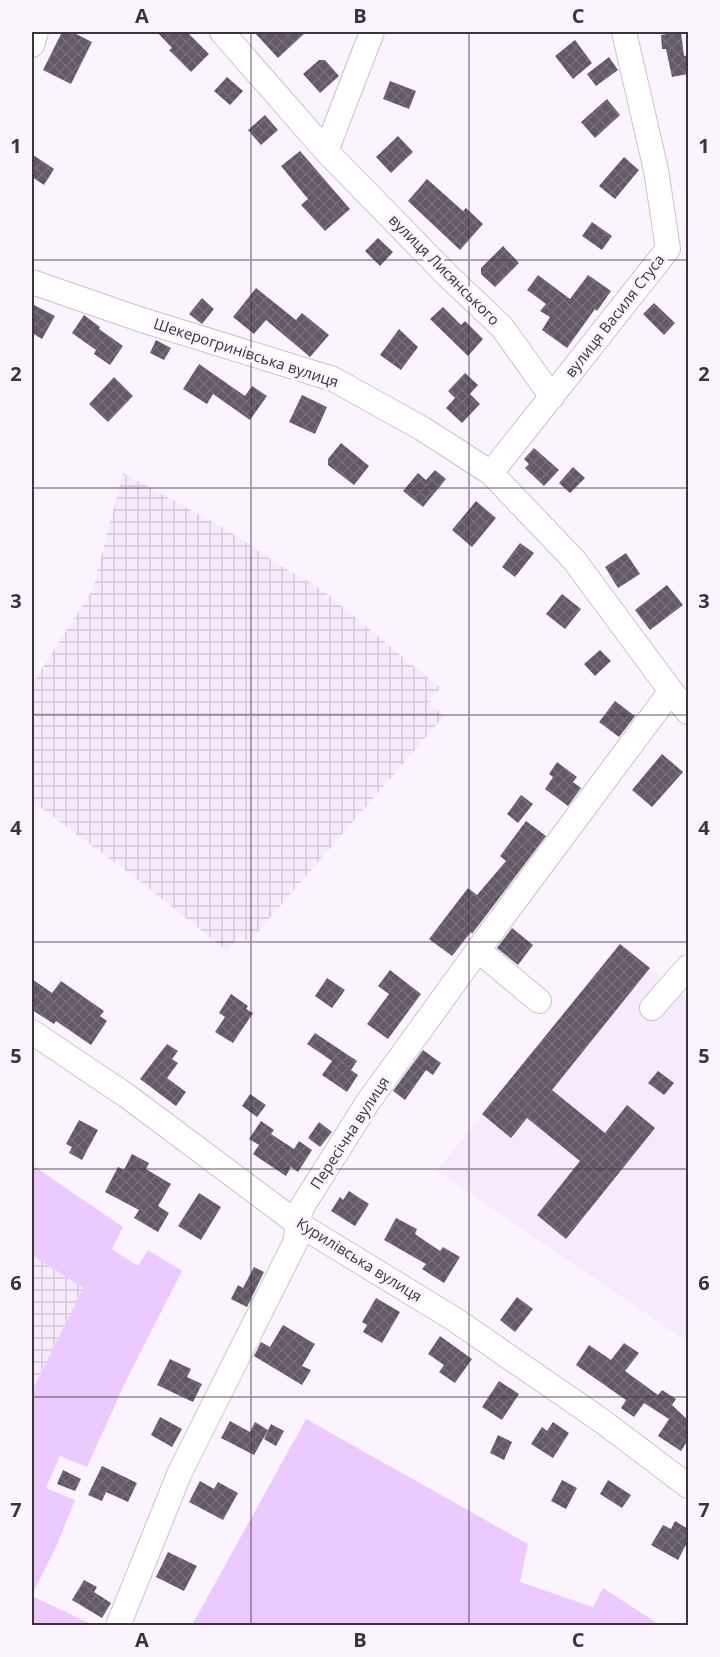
<svg xmlns="http://www.w3.org/2000/svg" width="720" height="1657" viewBox="0 0 720 1657" font-family="'Open Sans',sans-serif">
<defs>
<pattern id="industrial-grid" width="8" height="8" patternUnits="userSpaceOnUse" patternTransform="scale(1.5)"><rect width="8" height="8" fill="#f6eafd"/><path d="M0 4h8M4 0v8" fill="none" stroke="#d4c9da"/></pattern>
<pattern id="building-cross-hatch" width="8" height="8" patternUnits="userSpaceOnUse" patternTransform="scale(1.5)"><rect width="8" height="8" fill="#625867"/><path d="M0 0l8 8M0 8l8-8" fill="none" stroke="#766d7a"/></pattern>
</defs>
<rect width="100%" height="100%" fill="#fbf4fe"/>
<path fill="#f6eafd" d="M620 944 688 1001V1342L437 1171Z"/>
<path fill="url(#industrial-grid)" d="M123 473 229 531 284 568 313 584 332 598 440 688 429 703 444 716 249 942 239 935 227 951 141 882 32 801V684L93 589Z
M32 1255 83 1288 32 1391Z"/>
<path fill="#ecc9fe" d="M32 1165 123 1227 112 1249 138 1266 148 1250 182 1271 126 1381 87 1467 60 1456 46 1488 75 1500 57 1545 32 1595V1391L83 1288 32 1255Z
M306 1419 528 1544 520 1582 593 1607 603 1588 660 1625H192Z
M32 1596 93 1625H32Z"/>
<path fill="url(#building-cross-hatch)" d="M62 32H72L92 42 71 84 43 70Z
M157 32H187L209 54 191 72 169 50 172 48Z
M254 32H306L278 58Z
M681 32 684 56 688 55V74L672 77 666 49H662L661 35Z
M575 40 592 63 573 79 555 56Z
M609 57 618 70 596 86 587 74Z
M319 60H325L339 76 320 93 303 74Z
M227 77 243 91 230 105 214 91Z
M390 81 416 91 409 109 383 99Z
M607 99 620 115 595 138 581 122Z
M265 115 278 130 261 145 248 130Z
M398 136 413 152 391 173 376 157Z
M300 151 350 209 325 231 301 205 308 199 281 166Z
M32 154 54 169 44 185 32 177Z
M624 157 639 170 615 199 599 186Z
M427 179 463 211 466 208 483 224 460 250 408 201Z
M592 222 612 236 602 250 582 236Z
M378 238 393 252 380 266 365 251Z
M503 246 519 263 495 287 481 274V268Z
M538 275 570 299 588 275 611 291 597 311 595 309 567 348 542 330 550 317 540 311 546 304 527 290Z
M256 288 296 320 302 313 329 335 310 357 266 320 254 334 233 317Z
M202 298 214 309 202 324 189 314Z
M654 303 675 323 664 335 643 314Z
M32 304 55 316 42 339 32 333Z
M443 307 461 325 465 321 483 339 468 356 430 319Z
M84 315 100 327 99 329 123 346 110 365 94 354 96 350 72 333Z
M399 329 418 347 401 370 380 355Z
M156 340 171 348 164 360 150 353Z
M199 364 245 396 252 386 267 396 250 420 213 394 207 404 183 389Z
M465 373 478 385 470 394 480 404 462 423 446 408 455 398 448 391Z
M114 377 133 396 108 422 89 404Z
M302 395 327 407 315 434 289 422Z
M341 443 369 466 354 485 328 465V459Z
M534 448 559 470 544 486 525 468 529 464 524 459Z
M573 467 585 478 570 493 559 483Z
M435 470 446 479 423 507 403 491 418 473 426 480Z
M476 501 496 518 472 547 452 530Z
M520 543 534 553 515 577 502 567Z
M626 553 640 574 618 588 605 567Z
M667 585 683 605 650 630 635 610Z
M562 594 581 609 565 629 546 614Z
M600 650 611 661 595 676 584 664Z
M615 701 635 716 619 737 599 722Z
M662 754 683 772 652 807 632 790Z
M557 762 577 777 573 782 581 788 568 806 545 789 553 777 549 774Z
M521 795 533 804 518 823 507 814Z
M526 821 546 836 472 934 471 932 452 956 429 939 468 888 477 895 506 861 500 856Z
M512 928 533 945 518 965 497 948Z
M620 944 650 968 552 1090 605 1133 627 1105 655 1128 566 1239 537 1215 580 1161 527 1118 511 1138 482 1114Z
M390 970 421 994 388 1039 367 1024 389 994 378 986Z
M327 978 345 990 332 1008 315 996Z
M32 979 52 993 61 981 104 1011 100 1016 107 1021 91 1045 56 1021 54 1024 32 1010Z
M231 994 248 1006 246 1009 253 1013 233 1043 215 1032 225 1017 219 1013Z
M315 1033 357 1061 351 1070 358 1075 347 1092 322 1075 332 1061 307 1044Z
M167 1044 178 1051 172 1059 178 1063 167 1078 186 1092 176 1106 140 1079Z
M423 1050 441 1063 433 1075 426 1070 405 1100 393 1091Z
M658 1071 674 1083 664 1095 648 1083Z
M250 1094 266 1105 257 1117 242 1106Z
M79 1120 98 1130 82 1160 69 1153 72 1147 66 1144Z
M261 1121 274 1130 271 1134 294 1149 299 1141 312 1150 298 1172 291 1167 286 1176 253 1154 259 1145 249 1139Z
M319 1122 332 1132 320 1147 308 1138Z
M132 1154 149 1163 146 1169 171 1184 158 1206 169 1213 158 1232 134 1218 139 1210 105 1192 118 1167 124 1170Z
M349 1191 369 1204 355 1226 331 1211 340 1197 343 1200Z
M199 1193 221 1207 201 1240 178 1226Z
M396 1218 417 1229 415 1234 440 1251 443 1247 460 1257 444 1283 422 1269 426 1264 384 1240Z
M254 1267 264 1272 247 1307 231 1299 238 1285 243 1288Z
M517 1297 533 1309 515 1332 500 1320Z
M376 1298 400 1312 382 1343 363 1332 367 1325 362 1322Z
M283 1325 315 1344 302 1366 311 1370 302 1385 254 1356 261 1342 270 1347Z
M440 1336 472 1359 455 1383 439 1372 444 1365 428 1354Z
M624 1343 639 1353 625 1371 658 1395 662 1390 676 1399 672 1405 688 1420V1440L681 1451 658 1436 669 1419 644 1403 634 1417 621 1408 626 1400 576 1365 589 1345 611 1360Z
M170 1359 191 1369 187 1377 202 1384 193 1402 157 1385Z
M499 1381 519 1394 502 1420 482 1407Z
M160 1417 182 1429 172 1447 151 1435Z
M230 1421 250 1432 255 1422 268 1430 254 1455 221 1438Z
M553 1422 569 1433 553 1458 531 1444 542 1427 547 1431Z
M271 1424 284 1431 276 1446 264 1439Z
M498 1435 512 1442 504 1460 490 1453Z
M102 1466 137 1483 128 1502 106 1492 102 1501 88 1495Z
M63 1470 81 1479 75 1491 57 1484Z
M562 1480 577 1488 566 1509 551 1501Z
M608 1480 631 1495 622 1508 600 1494Z
M200 1481 214 1489 218 1482 238 1493 223 1520 189 1502Z
M675 1521 688 1529V1541L678 1560 651 1545 663 1525 671 1529Z
M168 1552 197 1566 184 1591 156 1577Z
M84 1580 97 1587 94 1592 111 1603 102 1618 72 1600Z"/>
<g fill="none" stroke-linecap="round" stroke-linejoin="round">
<defs>
<path id="minor" d="M222 32 326 151 448 276 502 327 552 397
M32 45 36 32
M326 151 372 32
M32 282 142 320 333 379 423 429 491 473 574 560 671 691 688 712
M491 473 668 249 656 170 624 32
M478 950 539 1001
M652 1008 688 967
M32 1032 127 1096 297 1223 454 1319 602 1421 688 1486
M118 1626 180 1472 296 1241 297 1223 302 1207 368 1102 478 950 671 691"/>
</defs>
<use href="#minor" stroke="#ccc1d1" stroke-width="26"/>
<use href="#minor" stroke="#fff" stroke-width="24"/>
</g>
<path fill="none" stroke="#39353b" stroke-width="1.5" stroke-opacity="0.55" d="M251 32V1626M469 32V1626M32 260H688M32 488H688M32 715H688M32 942H688M32 1169H688M32 1397H688"/>
<g text-anchor="middle" stroke-width="6" stroke-linejoin="round" paint-order="stroke">
<g font-size="15" fill="#39353b" stroke="#fbf4fe">
<text transform="translate(444 270) rotate(45)" y="5">вулиця Лисянського</text>
<text transform="translate(615 316) rotate(-52)" y="5">вулиця Василя Стуса</text>
<text transform="translate(246 353) rotate(18)" y="5">Шекерогринівська вулиця</text>
<text transform="translate(350 1133) rotate(-57)" y="5">Пересічна вулиця</text>
<text transform="translate(359 1260) rotate(32)" y="5">Курилівська вулиця</text>
</g>
</g>
<rect width="720" height="1657" fill="none" stroke="#fbf4fe" stroke-width="66"/>
<rect x="33" y="33" width="654" height="1591" fill="none" stroke="#39353b" stroke-width="2"/>
<g font-size="20" text-anchor="middle" font-weight="bold" fill="#39353b">
<text x="142" y="23">A</text>
<text x="360" y="23">B</text>
<text x="578" y="23">C</text>
<text x="16" y="153">1</text>
<text x="704" y="153">1</text>
<text x="16" y="381">2</text>
<text x="704" y="381">2</text>
<text x="16" y="608">3</text>
<text x="704" y="608">3</text>
<text x="16" y="835">4</text>
<text x="704" y="835">4</text>
<text x="16" y="1063">5</text>
<text x="704" y="1063">5</text>
<text x="16" y="1290">6</text>
<text x="704" y="1290">6</text>
<text x="16" y="1517">7</text>
<text x="704" y="1517">7</text>
<text x="142" y="1647">A</text>
<text x="360" y="1647">B</text>
<text x="578" y="1647">C</text>
</g>
</svg>
